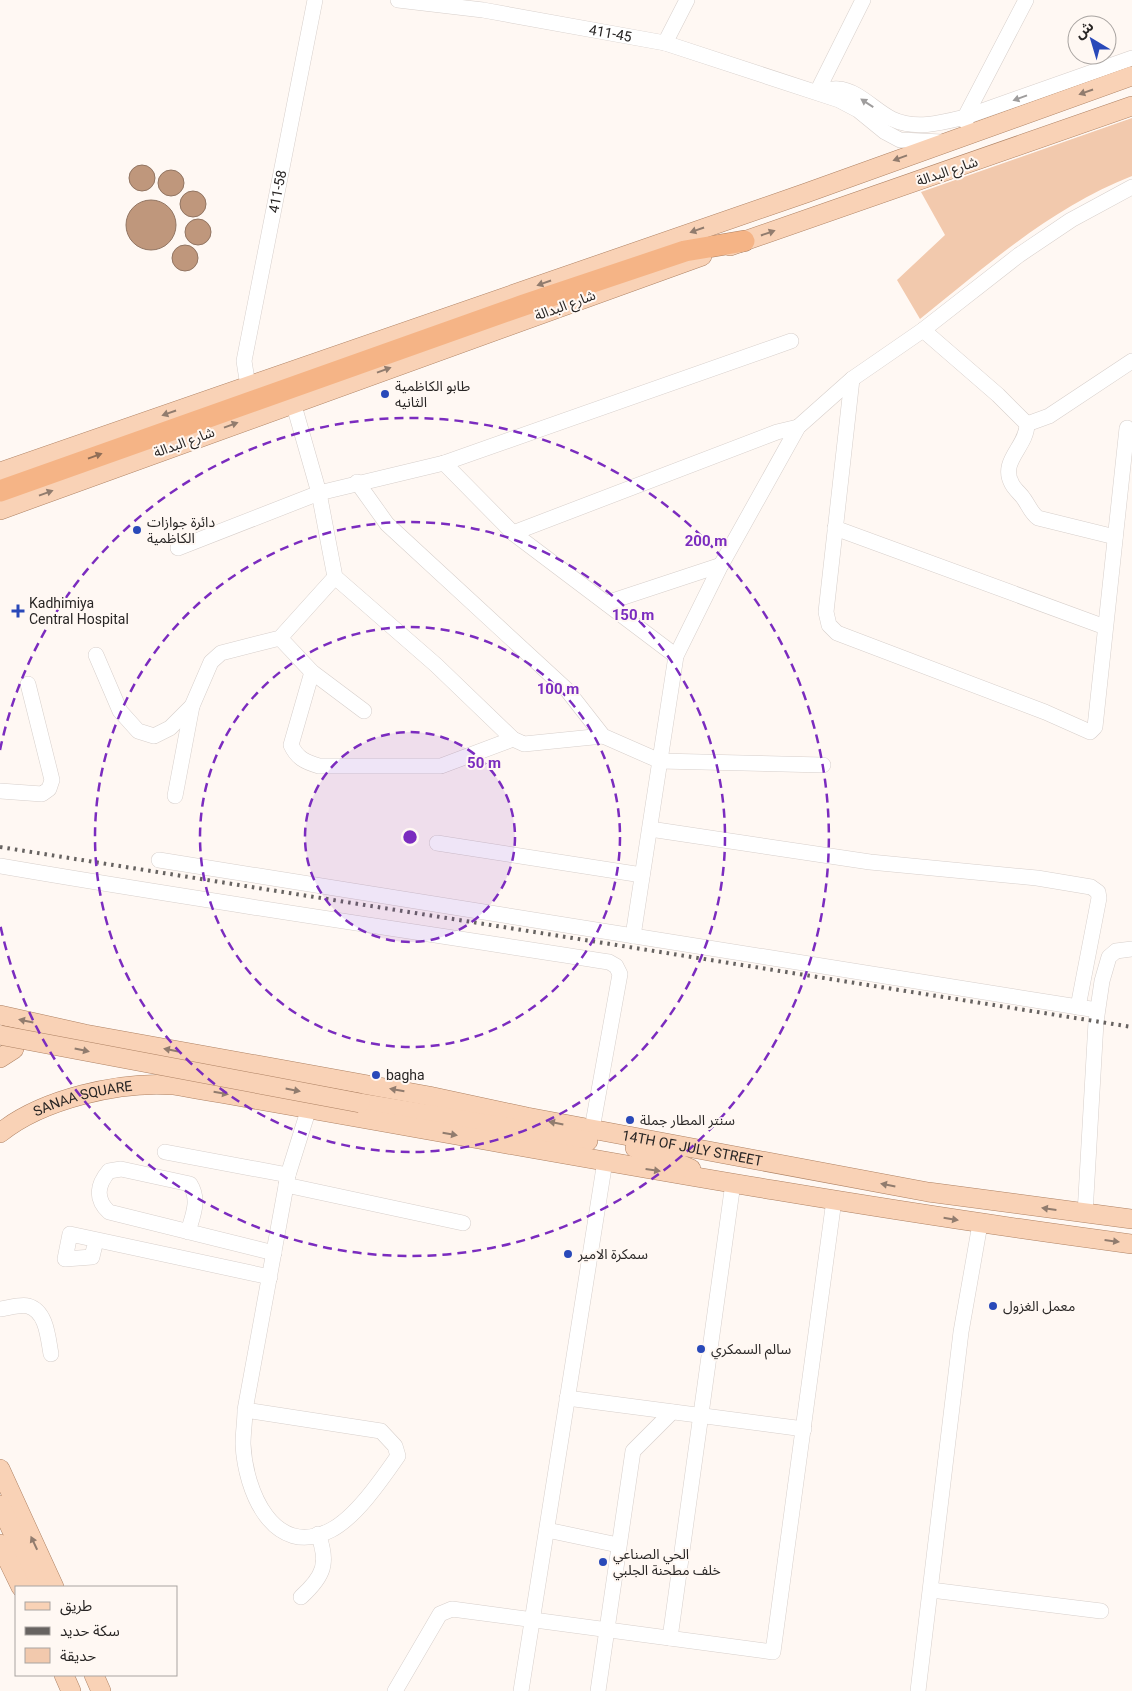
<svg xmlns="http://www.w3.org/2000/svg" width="1132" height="1691" viewBox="0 0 1132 1691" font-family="Roboto,'Noto Sans Arabic',sans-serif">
<rect width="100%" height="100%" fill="#fff8f3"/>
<path fill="#f2c9ad" d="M1132 118V176C1052 207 986 266 920 319L897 280 945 235 921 192Z"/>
<path fill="#bf977c" stroke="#927562" d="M129 178a13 13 0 1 1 26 0a13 13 0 1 1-26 0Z
M158 183a13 13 0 1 1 26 0a13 13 0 1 1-26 0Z
M180 204a13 13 0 1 1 26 0a13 13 0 1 1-26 0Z
M126 225a25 25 0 1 1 50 0a25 25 0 1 1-50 0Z
M185 232a13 13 0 1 1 26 0a13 13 0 1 1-26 0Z
M172 258a13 13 0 1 1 26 0a13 13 0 1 1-26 0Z"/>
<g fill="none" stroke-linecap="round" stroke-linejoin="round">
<defs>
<g id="minor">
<path id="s1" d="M398 0 483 10 665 43 839 100 858 110 885 132 900 140 942 142"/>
<path d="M665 43 687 0"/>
<path d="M817 92 863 0"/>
<path d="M819 92C825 91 832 88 838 89 858 90 875 111 892 119 915 130 941 123 965 117L1132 58"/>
<path d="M966 122 965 117 1026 0"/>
<path d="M923 330 998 395 1027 424C1027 447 999 461 1012 484 1015 490 1021 494 1024 499 1029 506 1031 513 1038 518L1115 537"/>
<path d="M852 379 826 612 829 625 837 633 1045 712 1090 732 1095 727 1127 428"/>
<path id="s2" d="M248 386 244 361 315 0"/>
<path d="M293 402 319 493 335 577 436 665 513 739 524 744 603 736"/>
<path d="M1027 424 1049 416 1132 361"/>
<path d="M444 463 513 533 676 656"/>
<path d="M357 482 387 524 567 690 603 736 660 761 823 765"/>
<path d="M835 528 1105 627"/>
<path d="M513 533 777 432 798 427"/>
<path d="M178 548 319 493 444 463 791 341"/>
<path d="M606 603 721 565"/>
<path d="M280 638 312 672 364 711"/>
<path d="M96 655 120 711 138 731 154 736 170 728 192 706 211 662 221 653 280 638 335 577"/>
<path d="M312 672 291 745C297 758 305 762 319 766H441L513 739"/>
<path d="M0 791 42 794 49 789 52 780 28 684"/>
<path d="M175 796 192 706"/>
<path d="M650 829 870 862 1037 878 1091 887 1098 892 1099 898 1078 1007"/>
<path d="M437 843 642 875"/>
<path d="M159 860 1097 1010"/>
<path d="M0 866C202 901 406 930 609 962L616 966 620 974 592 1129"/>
<path d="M633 936 676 656 721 565 798 427 852 379 923 330 1019 255 1071 220 1132 187"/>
<path d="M165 1152 288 1175"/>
<path d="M286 1185 463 1223"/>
<path d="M1085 1214 1096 1022 1102 981 1109 957 1116 951 1132 949"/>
<path d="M188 1232C193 1215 200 1200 190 1184L121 1169 109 1171C97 1185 95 1199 109 1212L274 1253"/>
<path d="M96 1240 92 1257 65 1259 70 1234 270 1277"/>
<path d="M0 1309C8 1308 21 1304 28 1306 47 1311 48 1339 51 1354"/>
<path d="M567 1398 804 1429"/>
<path d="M245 1410 381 1431 395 1446 398 1456C382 1479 356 1517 331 1530 273 1560 245 1490 243 1444 243 1433 245 1421 245 1410L288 1175 309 1108"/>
<path d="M547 1530 618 1545"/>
<path d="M931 1590 1101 1611"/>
<path d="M301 1597C324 1576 329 1563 318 1534"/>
<path d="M670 1638 733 1183"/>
<path d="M395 1691 440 1614 452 1609 773 1652 834 1200"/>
<path d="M521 1691 605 1161"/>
<path d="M598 1691 633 1451 672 1412"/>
<path d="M918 1691 961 1332 980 1224"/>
</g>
<g id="major">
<path d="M730 246 1132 106"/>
<path d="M0 472 806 193 1132 76"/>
<path d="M0 510 702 256"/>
<path id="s3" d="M0 1015 85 1034 429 1096 527 1117 928 1192 1132 1219"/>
<path d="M0 1058 14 1049"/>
<path d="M360 1103 588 1141"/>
<path id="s4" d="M0 1133C42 1099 120 1081 173 1085 492 1140 811 1202 1132 1244"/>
<path d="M635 1148 661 1156 691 1169"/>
<path d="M0 1469 54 1587"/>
<path d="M0 1505 38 1587"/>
<path d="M0 1544 21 1587"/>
<path d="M64 1675 71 1691"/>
<path d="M94 1675 101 1691"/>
</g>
<path id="highway" d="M0 491 524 305 685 251 744 241"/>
</defs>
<use href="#minor" stroke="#d7cfcb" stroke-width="16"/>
<use href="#major" stroke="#ae8264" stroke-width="20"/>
<use href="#highway" stroke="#ae8264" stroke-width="22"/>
<use href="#minor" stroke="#fff" stroke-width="15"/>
<use href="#major" stroke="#f9d2b6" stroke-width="19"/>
<use href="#highway" stroke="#f5b486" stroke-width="21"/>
<path stroke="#676361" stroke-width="4" stroke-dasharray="2.5 5" stroke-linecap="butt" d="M0 847 1132 1027"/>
<defs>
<path id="major-bridge" d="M0 1035 360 1103"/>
</defs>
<use href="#major-bridge" stroke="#ae8264" stroke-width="20" stroke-linecap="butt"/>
<use href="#major-bridge" stroke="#f9d2b6" stroke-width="19"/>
</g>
<defs><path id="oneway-solid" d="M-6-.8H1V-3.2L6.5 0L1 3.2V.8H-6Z" transform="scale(1.25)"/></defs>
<g fill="#917c6e">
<use href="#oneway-solid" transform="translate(1086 92) rotate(161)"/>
<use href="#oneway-solid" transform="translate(900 158) rotate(160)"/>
<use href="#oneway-solid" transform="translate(697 230) rotate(161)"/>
<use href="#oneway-solid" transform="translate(768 233) rotate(-19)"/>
<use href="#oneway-solid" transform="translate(544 283) rotate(161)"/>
<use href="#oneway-solid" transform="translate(384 370) rotate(-20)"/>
<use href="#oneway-solid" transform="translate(169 413) rotate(161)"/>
<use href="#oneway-solid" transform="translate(231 425) rotate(-20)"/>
<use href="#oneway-solid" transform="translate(46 493) rotate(-20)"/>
<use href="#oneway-solid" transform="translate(26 1021) rotate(-168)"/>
<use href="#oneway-solid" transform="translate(82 1050) rotate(12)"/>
<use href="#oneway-solid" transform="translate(171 1050) rotate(-169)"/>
<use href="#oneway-solid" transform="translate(293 1090) rotate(11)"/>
<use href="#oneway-solid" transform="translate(397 1090) rotate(-170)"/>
<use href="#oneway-solid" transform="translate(221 1093) rotate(10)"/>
<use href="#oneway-solid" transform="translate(556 1123) rotate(-169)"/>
<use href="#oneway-solid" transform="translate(450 1134) rotate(10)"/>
<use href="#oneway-solid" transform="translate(653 1170) rotate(8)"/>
<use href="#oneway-solid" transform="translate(888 1185) rotate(-169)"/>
<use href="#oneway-solid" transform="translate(1049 1209) rotate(-172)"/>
<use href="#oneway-solid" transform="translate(951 1219) rotate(9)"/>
<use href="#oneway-solid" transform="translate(1112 1241) rotate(7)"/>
<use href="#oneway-solid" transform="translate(34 1543) rotate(-115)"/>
</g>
<g fill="#9f9d9d">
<use href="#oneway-solid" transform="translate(1020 98) rotate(160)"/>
<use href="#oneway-solid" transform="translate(867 103) rotate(-147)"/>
</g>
<use fill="#8f6d56" href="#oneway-solid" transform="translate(95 456) rotate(-20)"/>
<circle cx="410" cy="837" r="105" fill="#7b2cbf" fill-opacity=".12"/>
<g fill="none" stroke="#7b2cbf" stroke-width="2.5" stroke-dasharray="9 6">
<circle cx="410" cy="837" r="105"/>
<circle cx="410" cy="837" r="210"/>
<circle cx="410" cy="837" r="315"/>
<path d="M0 750A419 419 0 1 1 0 924"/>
</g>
<g fill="#2949b9" stroke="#fff8f3" stroke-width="2">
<circle cx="385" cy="394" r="5"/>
<circle cx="137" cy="530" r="5"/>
<path d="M15.5 603.5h5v5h5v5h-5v5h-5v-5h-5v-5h5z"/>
<circle cx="376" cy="1075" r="5"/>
<circle cx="630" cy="1120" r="5"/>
<circle cx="568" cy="1254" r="5"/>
<circle cx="993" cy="1306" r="5"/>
<circle cx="701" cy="1349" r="5"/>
<circle cx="603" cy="1562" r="5"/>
</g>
<g text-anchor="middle" stroke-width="4" stroke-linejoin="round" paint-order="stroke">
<g font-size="14" fill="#292625" stroke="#fff8f3">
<text dy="5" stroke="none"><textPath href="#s1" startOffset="215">411-45</textPath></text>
<text transform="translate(947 171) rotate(-19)" y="5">شارع البدالة</text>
<text dy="5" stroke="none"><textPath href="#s2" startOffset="198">411-58</textPath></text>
<text transform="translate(565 305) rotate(-20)" y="5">شارع البدالة</text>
<text transform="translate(184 442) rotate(-20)" y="5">شارع البدالة</text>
<text dy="5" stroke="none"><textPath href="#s4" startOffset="91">SANAA SQUARE</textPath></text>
<text dy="5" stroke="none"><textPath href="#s3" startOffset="705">14TH OF JULY STREET</textPath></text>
</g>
<g font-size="14" fill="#292625" stroke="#fff8f3" text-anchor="start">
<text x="395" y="391">طابو الكاظمية<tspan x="395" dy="16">الثانيه</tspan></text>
<text x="147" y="527">دائرة جوازات<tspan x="147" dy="16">الكاظمية</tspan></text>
<text x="29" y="608">Kadhimiya<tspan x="29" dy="16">Central Hospital</tspan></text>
<text x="386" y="1080">bagha</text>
<text x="640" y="1125">سنتر المطار جملة</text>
<text x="578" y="1259">سمكرة الامير</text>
<text x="1003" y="1311">معمل الغزول</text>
<text x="711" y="1354">سالم السمكري</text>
<text x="613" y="1559">الحي الصناعي<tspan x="613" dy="16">خلف مطحنة الجلبي</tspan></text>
</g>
</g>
<circle cx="410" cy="837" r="8" fill="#7b2cbf" stroke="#fff8f3" stroke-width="2.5"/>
<g font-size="15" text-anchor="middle" font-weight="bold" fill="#7b2cbf" stroke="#fff8f3" stroke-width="4" stroke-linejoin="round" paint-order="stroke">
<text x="706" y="546">200 m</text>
<text x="633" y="620">150 m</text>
<text x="558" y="694">100 m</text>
<text x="484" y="768">50 m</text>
</g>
<rect x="15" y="1586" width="162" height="90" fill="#fff8f3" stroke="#a9a4a1"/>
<rect x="25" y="1602" width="25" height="8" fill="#f9d2b6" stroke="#a9a4a1"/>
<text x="60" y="1611" font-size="15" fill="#292625">طريق</text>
<rect x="25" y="1627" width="25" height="8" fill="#676361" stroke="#a9a4a1"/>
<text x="60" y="1636" font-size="15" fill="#292625">سكة حديد</text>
<rect x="25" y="1648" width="25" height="15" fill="#f2c9ad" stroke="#a9a4a1"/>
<text x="60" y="1661" font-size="15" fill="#292625">حديقة</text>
<g transform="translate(1092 40) rotate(322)"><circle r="24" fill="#fff8f3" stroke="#a9a4a1"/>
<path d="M0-4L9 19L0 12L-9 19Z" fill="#2949b9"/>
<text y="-8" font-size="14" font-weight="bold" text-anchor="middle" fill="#292625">ش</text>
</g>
</svg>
